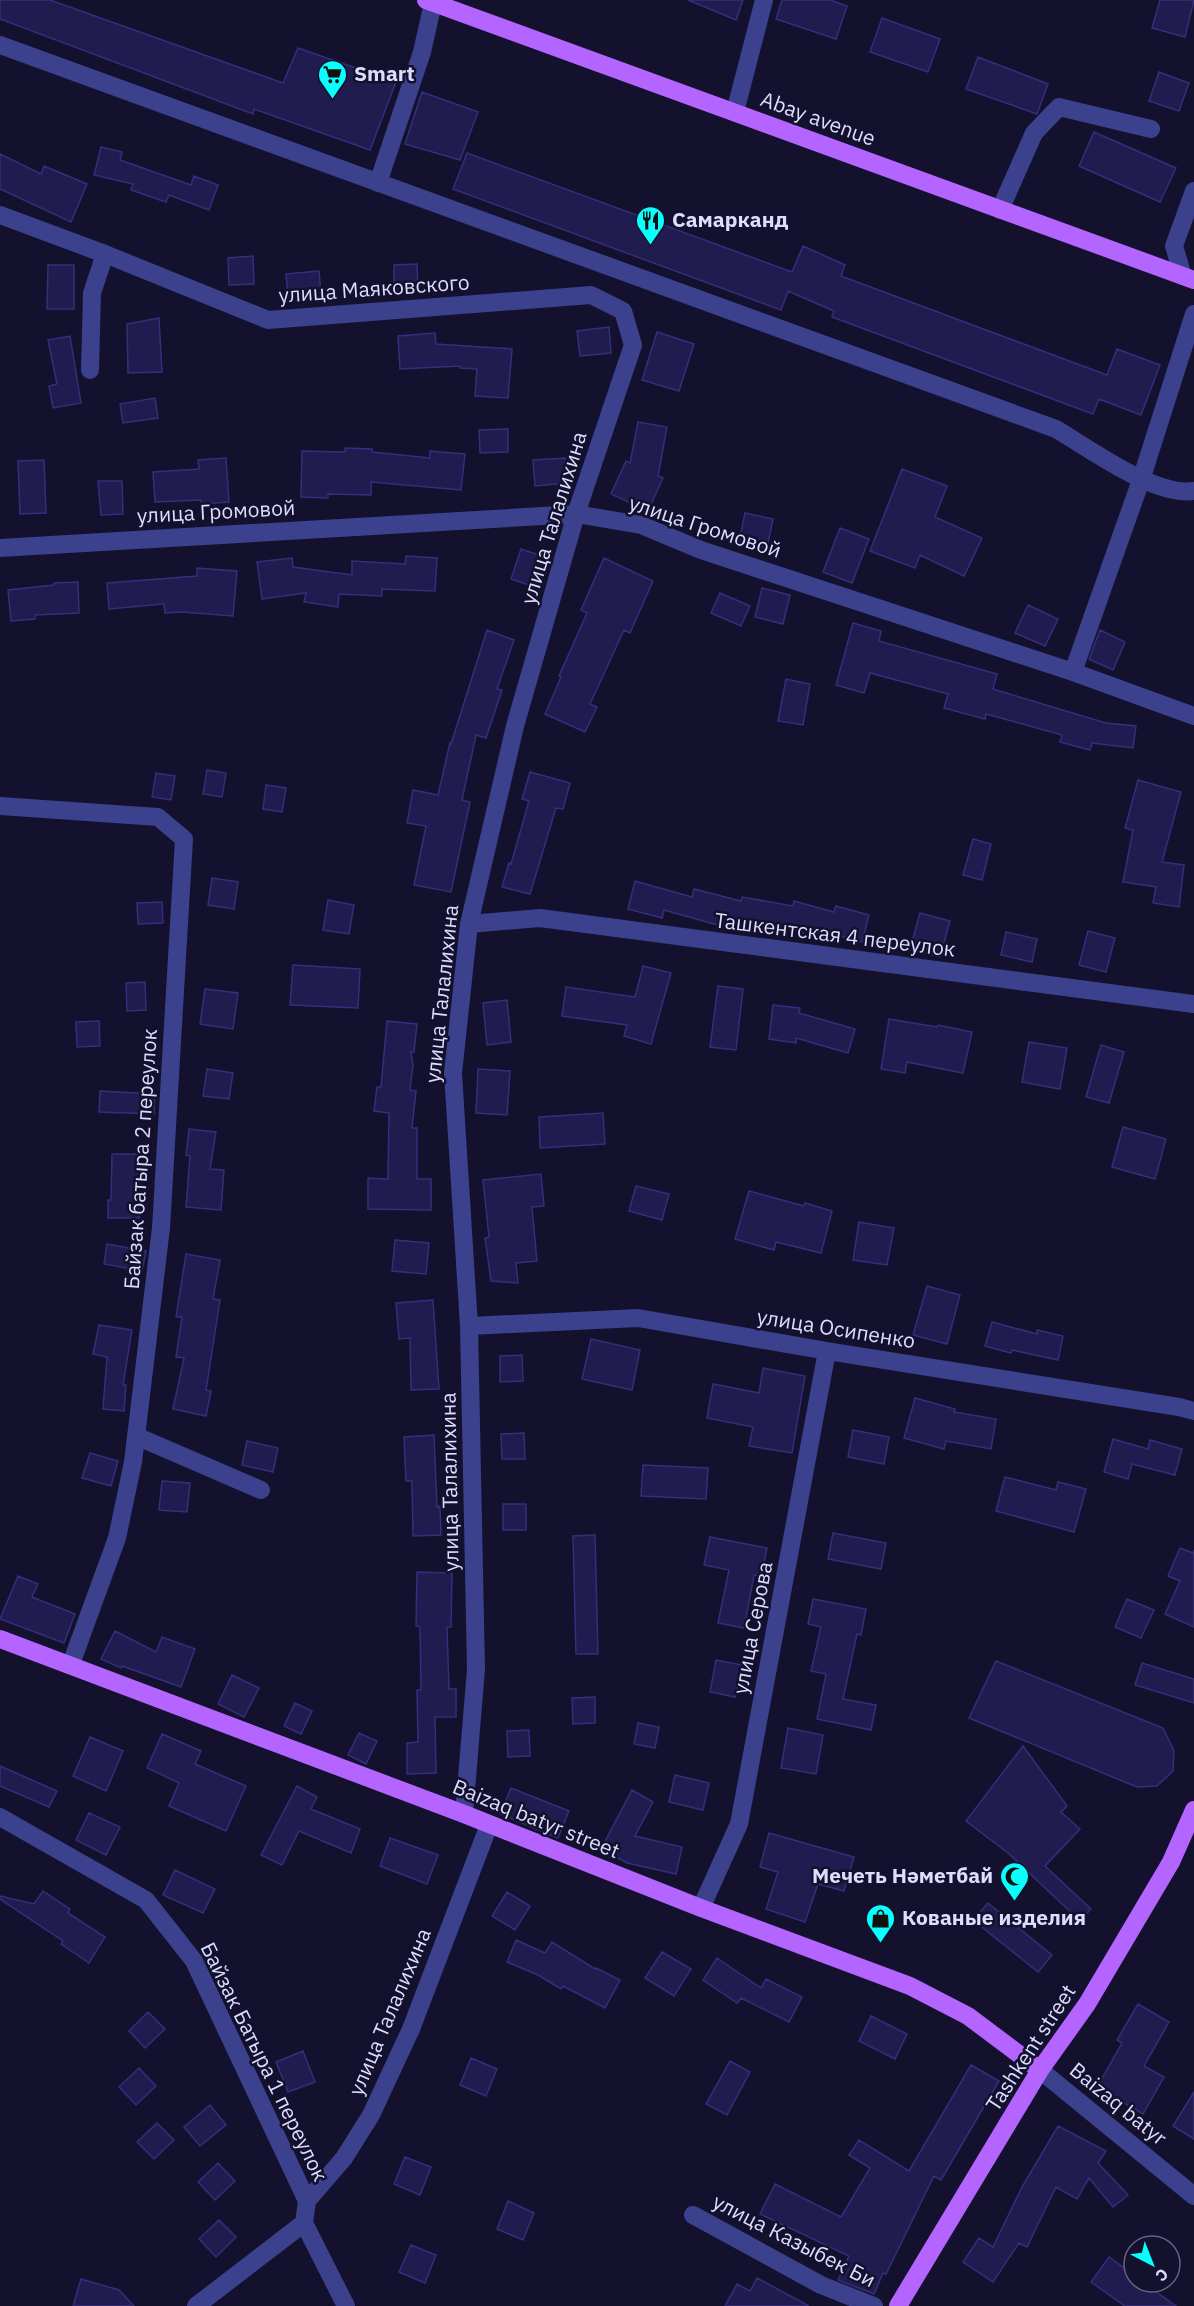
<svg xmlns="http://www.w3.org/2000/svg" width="1194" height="2306" viewBox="0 0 1194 2306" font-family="'IBM Plex Sans',sans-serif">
<rect width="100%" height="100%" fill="#13112d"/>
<path fill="#211c4f" stroke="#352e7c" stroke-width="1.5" d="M0 0H50L283 83 298 48 396 82 370 150 254 109 253 114 0 19Z
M688 0H743L736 20Z
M782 0H830L847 6 836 39 776 19Z
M1160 0H1194L1185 37 1152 28Z
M882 18 940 39 928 72 870 52Z
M978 57 1048 84 1037 114 966 89Z
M1159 72 1189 83 1179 111 1149 101Z
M422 92 478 112 460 160 405 144Z
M1094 132 1176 168 1160 202 1079 166Z
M101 147 122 152 120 160 191 185 194 176 218 185 209 210 169 195 166 202 131 190 133 184 94 175Z
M467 153 792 272 803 246 845 265 841 276 1107 375 1117 349 1160 365 1141 415 1099 399 1093 414 832 317 834 311 788 291 781 310 453 189Z
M0 154 41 174 44 166 87 184 71 222 0 189Z
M253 256 254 284 229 285 228 258Z
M417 264 418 289 394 290V265Z
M48 265H74V309H47Z
M319 271 321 293 288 296 286 274Z
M159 318 162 372 128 373 127 324Z
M609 327 611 353 580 356 577 331Z
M657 332 694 344 679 391 642 380Z
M435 333 436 344 512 349 508 398 475 396 477 369 460 368V366L400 369 398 336Z
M70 336 81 403 53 408 49 386 57 384 48 340Z
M155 398 158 418 123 423 120 404Z
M638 422 667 427 658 476 663 478 648 511 611 494 626 461 630 463Z
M508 429V452L480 453 479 430Z
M345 448 372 449V452L430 458V451L465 454 461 490 371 482V495L328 494V498L301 497 302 451 345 452Z
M226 458 229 502 201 504V500L155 502 153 472 199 469 198 460Z
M565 458 567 483 535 486 533 460Z
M44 460 46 513 20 514 18 461Z
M902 469 947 486 935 517 982 538 964 576 920 555 915 568 870 551Z
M98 481H122L123 514 101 515Z
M745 513 773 519 767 548 739 542Z
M840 528 869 539 852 583 823 572Z
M521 549 548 558 538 588 511 579Z
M406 556 437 558 435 591 382 589V596L339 594 338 607 304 602 306 593 262 599 257 562 292 558 293 567 352 575V561L405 564Z
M604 558 653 581 630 633 624 630 590 704 597 707 585 732 545 714 561 677 559 676 587 613 581 610Z
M197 568 237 571 233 616 182 612 165 613 164 604 109 609 107 583 197 576Z
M78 582 79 613 35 615V619L11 621 8 590 54 585V583Z
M762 588 790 595 783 624 755 617Z
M720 593 750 606 741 626 711 613Z
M1028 605 1058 619 1045 646 1015 633Z
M853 623 881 631 879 641 997 674 993 689 1106 723 1136 726 1133 748 1092 743 1090 750 1060 742 1062 735 986 714 985 719 944 708 948 694 870 673 864 693 836 685Z
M487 630 514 640 497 689 502 690 486 738 476 735 462 800 470 802 451 892 414 885 426 826 407 823 413 790 438 795 450 743 451 744Z
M1100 630 1125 642 1113 670 1089 659Z
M786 679 810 684 803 725 778 721Z
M207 770 226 773 222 797 203 794Z
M530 772 570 783 563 809 556 808 530 894 502 887 509 863 511 864 529 801 522 799Z
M156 773 175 776 171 800 152 797Z
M1138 780 1181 792 1162 862 1184 865 1179 907 1153 903 1156 887 1123 882 1133 830 1125 828Z
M266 785 286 788 282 812 263 809Z
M973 839 991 844 982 880 963 875Z
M212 878 238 882 234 909 208 905Z
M635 881 692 897 694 889 741 901 742 897 793 906 794 901 834 912 836 906 869 915 862 942 819 930 818 937 771 924 769 934 714 924 664 910 662 918 628 909Z
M328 900 354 905 349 934 323 930Z
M162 902 163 923 138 924 137 903Z
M920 913 950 921 940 957 910 949Z
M1088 931 1115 938 1106 972 1079 965Z
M1006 932 1037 939 1032 962 1001 955Z
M293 965 360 969 358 1008 290 1005Z
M643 966 671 973 651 1044 624 1036 627 1025 562 1016 566 987 635 997Z
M145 982 146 1010 127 1011 126 983Z
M718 986 743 989 736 1050 710 1047Z
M205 989 238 993 233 1029 200 1024Z
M507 1000 511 1042 487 1045 483 1003Z
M773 1005 800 1008 799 1013 855 1029 848 1053 796 1038V1043L769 1039Z
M889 1019 937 1027 938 1025 972 1032 963 1073 907 1062 905 1073 881 1069Z
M99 1021 100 1046 77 1047 76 1022Z
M387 1021 417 1024 414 1052H411L413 1065 410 1090 416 1091 412 1128H417V1179H431V1210L368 1209V1178L388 1179 389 1113 374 1111 377 1087H381Z
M1029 1042 1067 1048 1060 1089 1022 1082Z
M1101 1045 1124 1052 1109 1103 1086 1097Z
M207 1069 233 1073 229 1099 203 1096Z
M478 1069 510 1071 507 1115 476 1113Z
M100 1091 155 1094 154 1114 99 1112Z
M603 1113 605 1144 540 1148 539 1117Z
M1123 1127 1166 1139 1155 1179 1112 1167Z
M189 1129 216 1132 210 1169 224 1170 221 1210 186 1207 190 1156 186 1155Z
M112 1154H140L139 1218H108V1200H111Z
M541 1174 544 1206 532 1207 537 1261 516 1263 518 1283 491 1281 485 1238 489 1237 483 1180Z
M636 1186 669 1194 662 1220 629 1211Z
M749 1191 804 1206 805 1203 832 1211 821 1253 776 1242 774 1250 735 1239Z
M859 1222 894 1228 887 1265 853 1260Z
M395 1240 429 1243 426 1274 392 1271Z
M107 1244 146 1251 142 1271 104 1264Z
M186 1254 220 1260 213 1299 220 1300 206 1390 211 1391 206 1416 173 1409 184 1358 176 1357 182 1317H176Z
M927 1286 960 1295 947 1344 913 1335Z
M433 1300 439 1389 411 1390 410 1338 399 1339 396 1303Z
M992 1322 1037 1334V1330L1063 1336 1058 1360 1012 1350 1011 1353 985 1346Z
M99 1325 132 1330 123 1385H126L124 1411 103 1409 107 1357 93 1354Z
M591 1339 640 1350 632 1390 582 1379Z
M522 1355 523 1381 500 1382V1356Z
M763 1368 805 1376 792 1453 749 1446 753 1427 707 1418 713 1384 759 1393Z
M915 1398 955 1409 954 1412 996 1419 991 1449 946 1441 944 1449 904 1438Z
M853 1430 889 1437 884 1464 848 1457Z
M524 1433 525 1459H502L501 1434Z
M434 1435 437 1507 440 1506 441 1535 413 1536 412 1481H406L404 1437Z
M1113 1439 1148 1449 1150 1440 1182 1449 1175 1475 1132 1464 1128 1479 1104 1472Z
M247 1441 278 1448 273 1472 242 1465Z
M90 1453 118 1461 111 1486 82 1478Z
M643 1465 708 1468 706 1499 641 1496Z
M1005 1477 1056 1490 1058 1482 1086 1489 1074 1532 996 1511Z
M162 1481 190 1483 187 1512 159 1510Z
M503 1504H526V1530H503Z
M833 1533 886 1543 881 1569 828 1559Z
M595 1535 598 1654H576L573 1536Z
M710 1537 767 1548 761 1576 754 1575 744 1628 718 1623 729 1570 704 1565Z
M1180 1548 1193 1553 1194 1550V1627L1165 1614 1180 1581 1168 1576Z
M417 1572 452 1573 451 1627H447L449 1689H456V1717H435L436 1773 407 1774V1743L418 1742 417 1690H421L420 1627 416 1626Z
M18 1576 38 1584 32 1597 75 1614 64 1643 0 1619Z
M813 1599 866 1609 861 1635 857 1634 843 1699 876 1705 871 1730 817 1719 826 1674 811 1671 821 1627 808 1624Z
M1127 1599 1154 1610 1141 1638 1115 1627Z
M115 1631 156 1652 162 1637 195 1649 181 1687 122 1666 121 1668 101 1659Z
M716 1660 742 1665 735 1697 710 1692Z
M996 1661 1163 1728 1174 1751 1173 1771 1157 1786 1137 1787 969 1718Z
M1142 1663 1194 1679V1703L1135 1685Z
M232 1675 259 1688 244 1717 218 1704Z
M595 1697V1723L573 1724 572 1698Z
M295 1703 312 1711 301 1734 284 1726Z
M638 1723 659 1727 655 1748 634 1744Z
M788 1728 823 1735 816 1774 781 1768Z
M529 1730 530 1756 508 1757 507 1731Z
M359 1733 377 1741 366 1764 348 1755Z
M162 1734 201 1751 195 1764 246 1786 226 1831 169 1806 179 1783 147 1768Z
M90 1737 123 1751 106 1791 73 1776Z
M1023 1746 1067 1806 1061 1812 1080 1829 1045 1866 1091 1909 1080 1921 1008 1853 966 1821Z
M0 1766 57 1791 49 1807 0 1786Z
M675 1775 709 1783 703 1810 669 1802Z
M297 1786 317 1797 311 1809 360 1829 351 1853 299 1831 282 1865 261 1855Z
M511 1788 569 1811 558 1838 500 1814Z
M632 1790 653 1802 635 1836 682 1847 676 1874 627 1863 601 1849Z
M89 1813 120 1827 106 1855 76 1840Z
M769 1833 854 1857 844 1891 818 1884 805 1922 766 1909 778 1872 760 1867Z
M390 1838 438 1855 427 1884 380 1866Z
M175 1870 215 1889 203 1913 163 1895Z
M43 1891 70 1909 68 1913 105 1937 89 1963 61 1944 63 1941 0 1899V1896L34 1904Z
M507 1892 530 1906 515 1930 492 1916Z
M988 1903 1052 1955 1038 1972 973 1920Z
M516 1940 545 1953 552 1942 595 1969 596 1968 620 1980 605 2008 563 1986 561 1989 538 1975 507 1962Z
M662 1952 691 1969 674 1996 645 1978Z
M717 1958 761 1988 766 1979 802 1997 789 2022 741 1998 737 2003 703 1980Z
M1138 2004 1169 2022 1144 2066 1164 2077 1143 2114 1097 2087 1122 2043 1117 2040Z
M148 2012 165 2029 145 2048 129 2031Z
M871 2016 907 2034 895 2059 859 2041Z
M303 2051 315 2082 288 2092 276 2062Z
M471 2058 497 2069 486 2096 460 2085Z
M730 2061 750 2072 727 2115 706 2104Z
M971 2065 999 2081 941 2180 934 2176 886 2274 883 2273 874 2294 838 2280 849 2256 760 2214 775 2184 841 2217 870 2168 849 2155 859 2140 909 2171Z
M139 2068 156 2086 136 2105 119 2087Z
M1194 2092V2139L1173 2126Z
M210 2105 226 2125 200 2146 184 2127Z
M157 2123 174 2140 154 2159 137 2142Z
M1058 2126 1106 2151 1098 2163 1128 2195 1113 2207 1089 2178 1077 2199 1056 2187 1027 2247 1019 2243 993 2282 963 2262 979 2238 993 2247 1022 2187Z
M405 2157 431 2167 420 2195 394 2184Z
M218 2163 235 2181 215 2200 198 2182Z
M508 2201 534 2213 523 2240 497 2229Z
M219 2220 236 2237 216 2257 199 2239Z
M411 2245 436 2255 425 2283 399 2272Z
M1109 2257 1130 2272 1129 2274 1134 2277V2282H1142L1176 2306H1125L1091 2282Z
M757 2278 809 2306H725L737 2284 750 2291Z
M81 2279 119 2290 134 2306H73Z"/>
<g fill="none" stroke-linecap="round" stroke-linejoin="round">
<path stroke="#3b418d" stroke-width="18" d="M0 45 1056 429C1090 449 1155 497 1194 491
M735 112 764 0
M378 183 422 52 433 3
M1000 210 1034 133 1059 107 1151 129
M0 215 105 254 268 320 591 295 623 311 633 345 576 514 515 726 469 924 453 1073 469 1326 476 1669 464 1814
M1183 276 1174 246 1194 191
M90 370 92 293 105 254
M0 548 576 514 641 525 701 550 1073 672 1194 716
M1073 672 1141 480 1194 314
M0 806 158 817 184 839 161 1228 133 1462 117 1538 71 1664
M469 924 540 918 1194 1004
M469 1326 638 1318 827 1351 1179 1407 1194 1411
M136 1436 261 1490
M0 1817 146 1900 194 1961 307 2201 304 2223 346 2306
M701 1908 739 1824 827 1351
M1040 2070 1194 2196
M307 2201 344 2158 371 2115 411 2029 489 1825
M693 2215 821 2285 874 2306
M196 2306 304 2223"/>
<path stroke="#b464ff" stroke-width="18" d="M426 0 1194 280
M0 1639 464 1814 701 1908 910 1986 968 2016 1040 2070
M898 2306 1040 2070 1087 2004 1171 1862 1194 1810"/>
</g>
<defs>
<symbol id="supermarket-pin" viewBox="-11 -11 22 30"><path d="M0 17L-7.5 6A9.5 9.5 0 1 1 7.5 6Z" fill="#09fffd" stroke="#13112d"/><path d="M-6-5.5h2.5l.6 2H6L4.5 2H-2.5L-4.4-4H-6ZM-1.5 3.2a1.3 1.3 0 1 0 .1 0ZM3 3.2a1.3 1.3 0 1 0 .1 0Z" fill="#111"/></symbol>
<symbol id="restaurant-pin" viewBox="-11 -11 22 30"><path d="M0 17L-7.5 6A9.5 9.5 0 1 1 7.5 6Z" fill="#09fffd" stroke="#13112d"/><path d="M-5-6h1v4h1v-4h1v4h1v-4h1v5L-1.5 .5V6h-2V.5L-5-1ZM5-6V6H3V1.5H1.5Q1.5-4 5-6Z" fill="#111"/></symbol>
<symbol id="mosque-pin" viewBox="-11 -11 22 30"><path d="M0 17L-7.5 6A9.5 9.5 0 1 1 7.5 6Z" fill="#09fffd" stroke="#13112d"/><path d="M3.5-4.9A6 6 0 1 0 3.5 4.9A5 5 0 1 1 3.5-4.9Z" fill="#111"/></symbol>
<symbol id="shop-pin" viewBox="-11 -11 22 30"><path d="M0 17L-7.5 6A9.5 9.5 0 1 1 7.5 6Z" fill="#09fffd" stroke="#13112d"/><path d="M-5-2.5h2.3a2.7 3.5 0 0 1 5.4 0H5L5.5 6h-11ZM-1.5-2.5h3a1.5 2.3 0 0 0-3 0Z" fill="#111"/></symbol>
</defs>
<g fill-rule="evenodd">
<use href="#supermarket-pin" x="316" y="58" width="33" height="45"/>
<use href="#restaurant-pin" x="634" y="204" width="33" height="45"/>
<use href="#mosque-pin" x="998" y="1860" width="33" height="45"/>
<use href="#shop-pin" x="864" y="1902" width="33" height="45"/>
</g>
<g text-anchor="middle" stroke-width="5" stroke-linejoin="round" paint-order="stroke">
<g font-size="21" font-weight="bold" fill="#ddf" stroke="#13112d" text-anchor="start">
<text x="354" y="81">Smart</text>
<text x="672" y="227">Самарканд</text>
<text x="993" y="1883" text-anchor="end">Мечеть Нәметбай</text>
<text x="902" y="1925">Кованые изделия</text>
</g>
<g font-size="21" fill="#ddf" stroke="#13112d">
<text transform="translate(818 119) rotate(20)" y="7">Abay avenue</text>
<text transform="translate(374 289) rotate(-4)" y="7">улица Маяковского</text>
<text transform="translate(216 512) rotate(-3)" y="7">улица Громовой</text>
<text transform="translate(554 518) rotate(-73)" y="7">улица Талалихина</text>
<text transform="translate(705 527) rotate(18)" y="7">улица Громовой</text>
<text transform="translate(835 935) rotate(7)" y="7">Ташкентская 4 переулок</text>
<text transform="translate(442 994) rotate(-84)" y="7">улица Талалихина</text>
<text transform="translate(141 1159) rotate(-86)" y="7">Байзак батыра 2 переулок</text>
<text transform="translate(836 1329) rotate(9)" y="7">улица Осипенко</text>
<text transform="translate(450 1482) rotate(-91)" y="7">улица Талалихина</text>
<text transform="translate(753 1628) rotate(-79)" y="7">улица Серова</text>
<text transform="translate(536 1819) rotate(22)" y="7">Baizaq batyr street</text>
<text transform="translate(390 2012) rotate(-67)" y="7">улица Талалихина</text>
<text transform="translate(1031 2048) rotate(-57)" y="7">Tashkent street</text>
<text transform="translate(264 2062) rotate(64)" y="7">Байзак Батыра 1 переулок</text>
<text transform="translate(1118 2104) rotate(39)" y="7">Baizaq batyr</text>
<text transform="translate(794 2241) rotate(27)" y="7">улица Казыбек Би</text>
</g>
</g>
<g transform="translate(1152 2264) rotate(138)"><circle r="28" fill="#13112d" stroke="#646381" stroke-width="1.5"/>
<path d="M0-4.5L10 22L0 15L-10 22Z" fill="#09fffd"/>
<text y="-9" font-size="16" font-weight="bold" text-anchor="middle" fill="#ddddff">С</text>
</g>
</svg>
